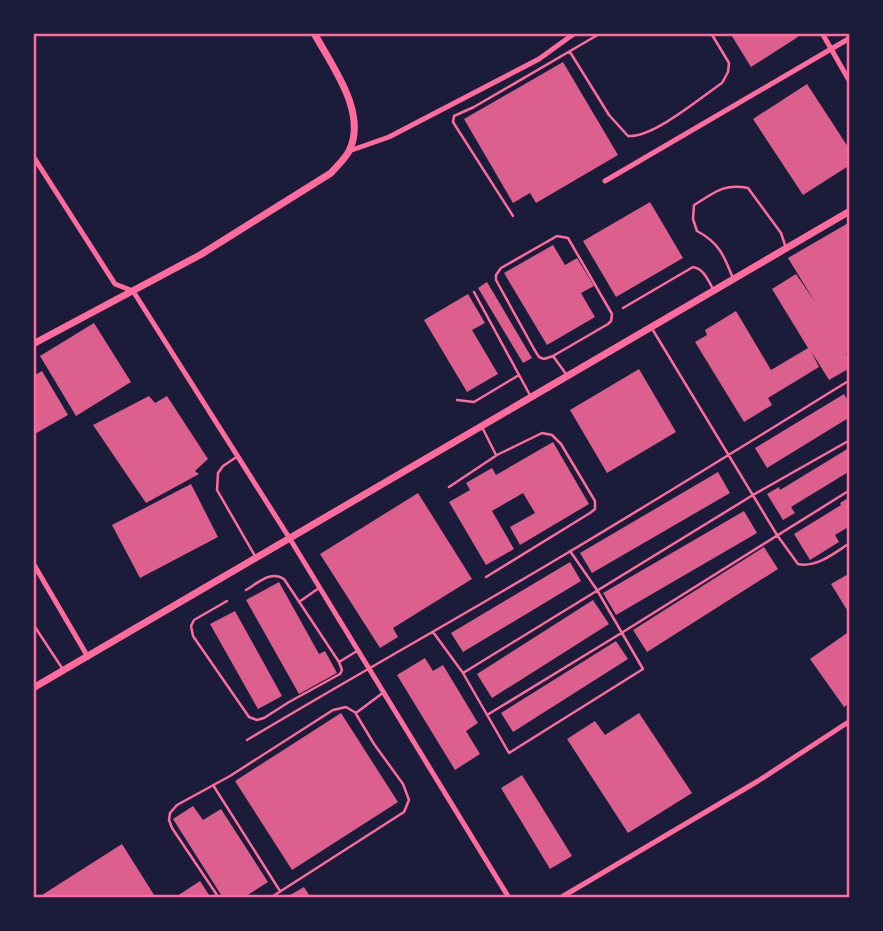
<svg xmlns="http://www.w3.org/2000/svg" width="883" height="931" viewBox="0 0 883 931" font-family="Inter,sans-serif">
<rect width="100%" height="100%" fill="#1b1b3a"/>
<path fill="#dd5f8e" d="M730 33H796L798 37 751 67Z
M563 62 618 155 536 203 530 193 513 203 464 119Z
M807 84 850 150V165L803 195 753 119Z
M650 202 683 258 616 297 583 241Z
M850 222V352L846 354 850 360V368L829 380 811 351 819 367 768 398 772 405 744 422 695 342 707 335 705 330 736 311 771 370 808 348 772 289 796 274 815 302 788 258Z
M553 245 565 265 577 258 594 286 581 293 595 317 547 345 504 273Z
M487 282 532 358 523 363 478 288Z
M468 294 485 323 472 330 498 374 467 392 424 320Z
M94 323 131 382 76 416 40 356Z
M639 369 676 432 607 473 570 410Z
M42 371 68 415 33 435V376Z
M844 394 850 404V417L767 468 755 448Z
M149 396 155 403 167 396 208 459 195 471 199 474 146 503 93 425Z
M553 442 589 504 520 545 510 527 535 513 523 493 492 511 514 549 486 565 449 502 470 490 466 483 492 468 496 475Z
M849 448 850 471 791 507 795 513 783 520 767 494 779 487 780 490Z
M718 472 730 493 592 573 580 553Z
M191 484 218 537 140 578 112 525Z
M418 493 472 579 393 628 398 637 380 648 320 554Z
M850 497V526L835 535 839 542 810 560 794 534 841 505 840 503Z
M744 511 757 533 616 615 603 593Z
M764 547 778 569 647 652 633 630Z
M570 562 581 581 463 652 451 633Z
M850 573V615L831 584Z
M279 582 319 654 325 651 337 673 299 694 246 600Z
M593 600 609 624 492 698 477 674Z
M235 611 282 696 258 709 210 624Z
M847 633 850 638V703L844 707 810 659Z
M616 641 628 659 513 732 501 713Z
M425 658 433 671 443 665 478 723 466 731 480 754 455 770 397 675Z
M341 713 398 802 292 870 235 781Z
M639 713 692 793 628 833 567 739 595 721 605 735Z
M522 775 572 856 550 869 501 788Z
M193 806 203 820 221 809 268 882 243 898H223L173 819Z
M122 844 156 898H44L42 895Z
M200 881 211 898H174Z
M304 887 311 898H285Z"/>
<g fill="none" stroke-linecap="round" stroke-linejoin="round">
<path stroke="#ff6b9d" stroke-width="2.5" d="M570 52 609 115 628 136C653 138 700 98 722 83L728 72 729 63 711 33
M513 216 453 122 454 116 474 107 601 33
M732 276C724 255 718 242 697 231L693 219 694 205C714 193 723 183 748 188L781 233 785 245
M474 292 531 397
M623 308 693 267C704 269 708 280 713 289
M651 327 777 535 798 564C817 568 834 553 850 543
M553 356 608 324 611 321 612 314 568 238 557 236 501 268 496 275V280L534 349 539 357 544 359 553 356 566 374
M457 400 474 402 519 375
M482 427 496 455
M238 456 223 466 218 473 217 490 255 556
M449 487 497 455 542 433 552 435 561 444 595 501V509L590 513 486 577
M227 601 194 620 191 626 193 636 249 717 257 720 264 718 289 702 340 674 342 670 339 662 284 579C271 570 258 583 246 590
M299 602 319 588
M33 624 62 668
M433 632 463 673 509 753 643 669 597 590 570 551
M339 662 357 651
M463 673 753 495 850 440
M487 715 623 632 850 490
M247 740C354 676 462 616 569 552 663 496 756 438 850 380
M213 785 280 891
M219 898 172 828 169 820 170 813 177 805 230 776 333 710 346 707 356 713 384 692
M270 898 404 812 409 800 403 784 374 744 356 714"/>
<path stroke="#ff6b9d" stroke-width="5" d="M822 33 850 82
M349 151 389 137 539 59 575 33
M33 156 115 284 133 291 290 539 509 898
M605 181 850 38
M33 563 88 657
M560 898 758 781 850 721"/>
<path stroke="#ff6b9d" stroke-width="7" d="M33 344 200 255 331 173C337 166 345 159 349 151 368 113 332 66 314 33
M33 688 850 211"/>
</g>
<rect width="883" height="931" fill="none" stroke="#1b1b3a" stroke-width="70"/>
<rect x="35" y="35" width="813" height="861" fill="none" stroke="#ff6b9d" stroke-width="2.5"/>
</svg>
